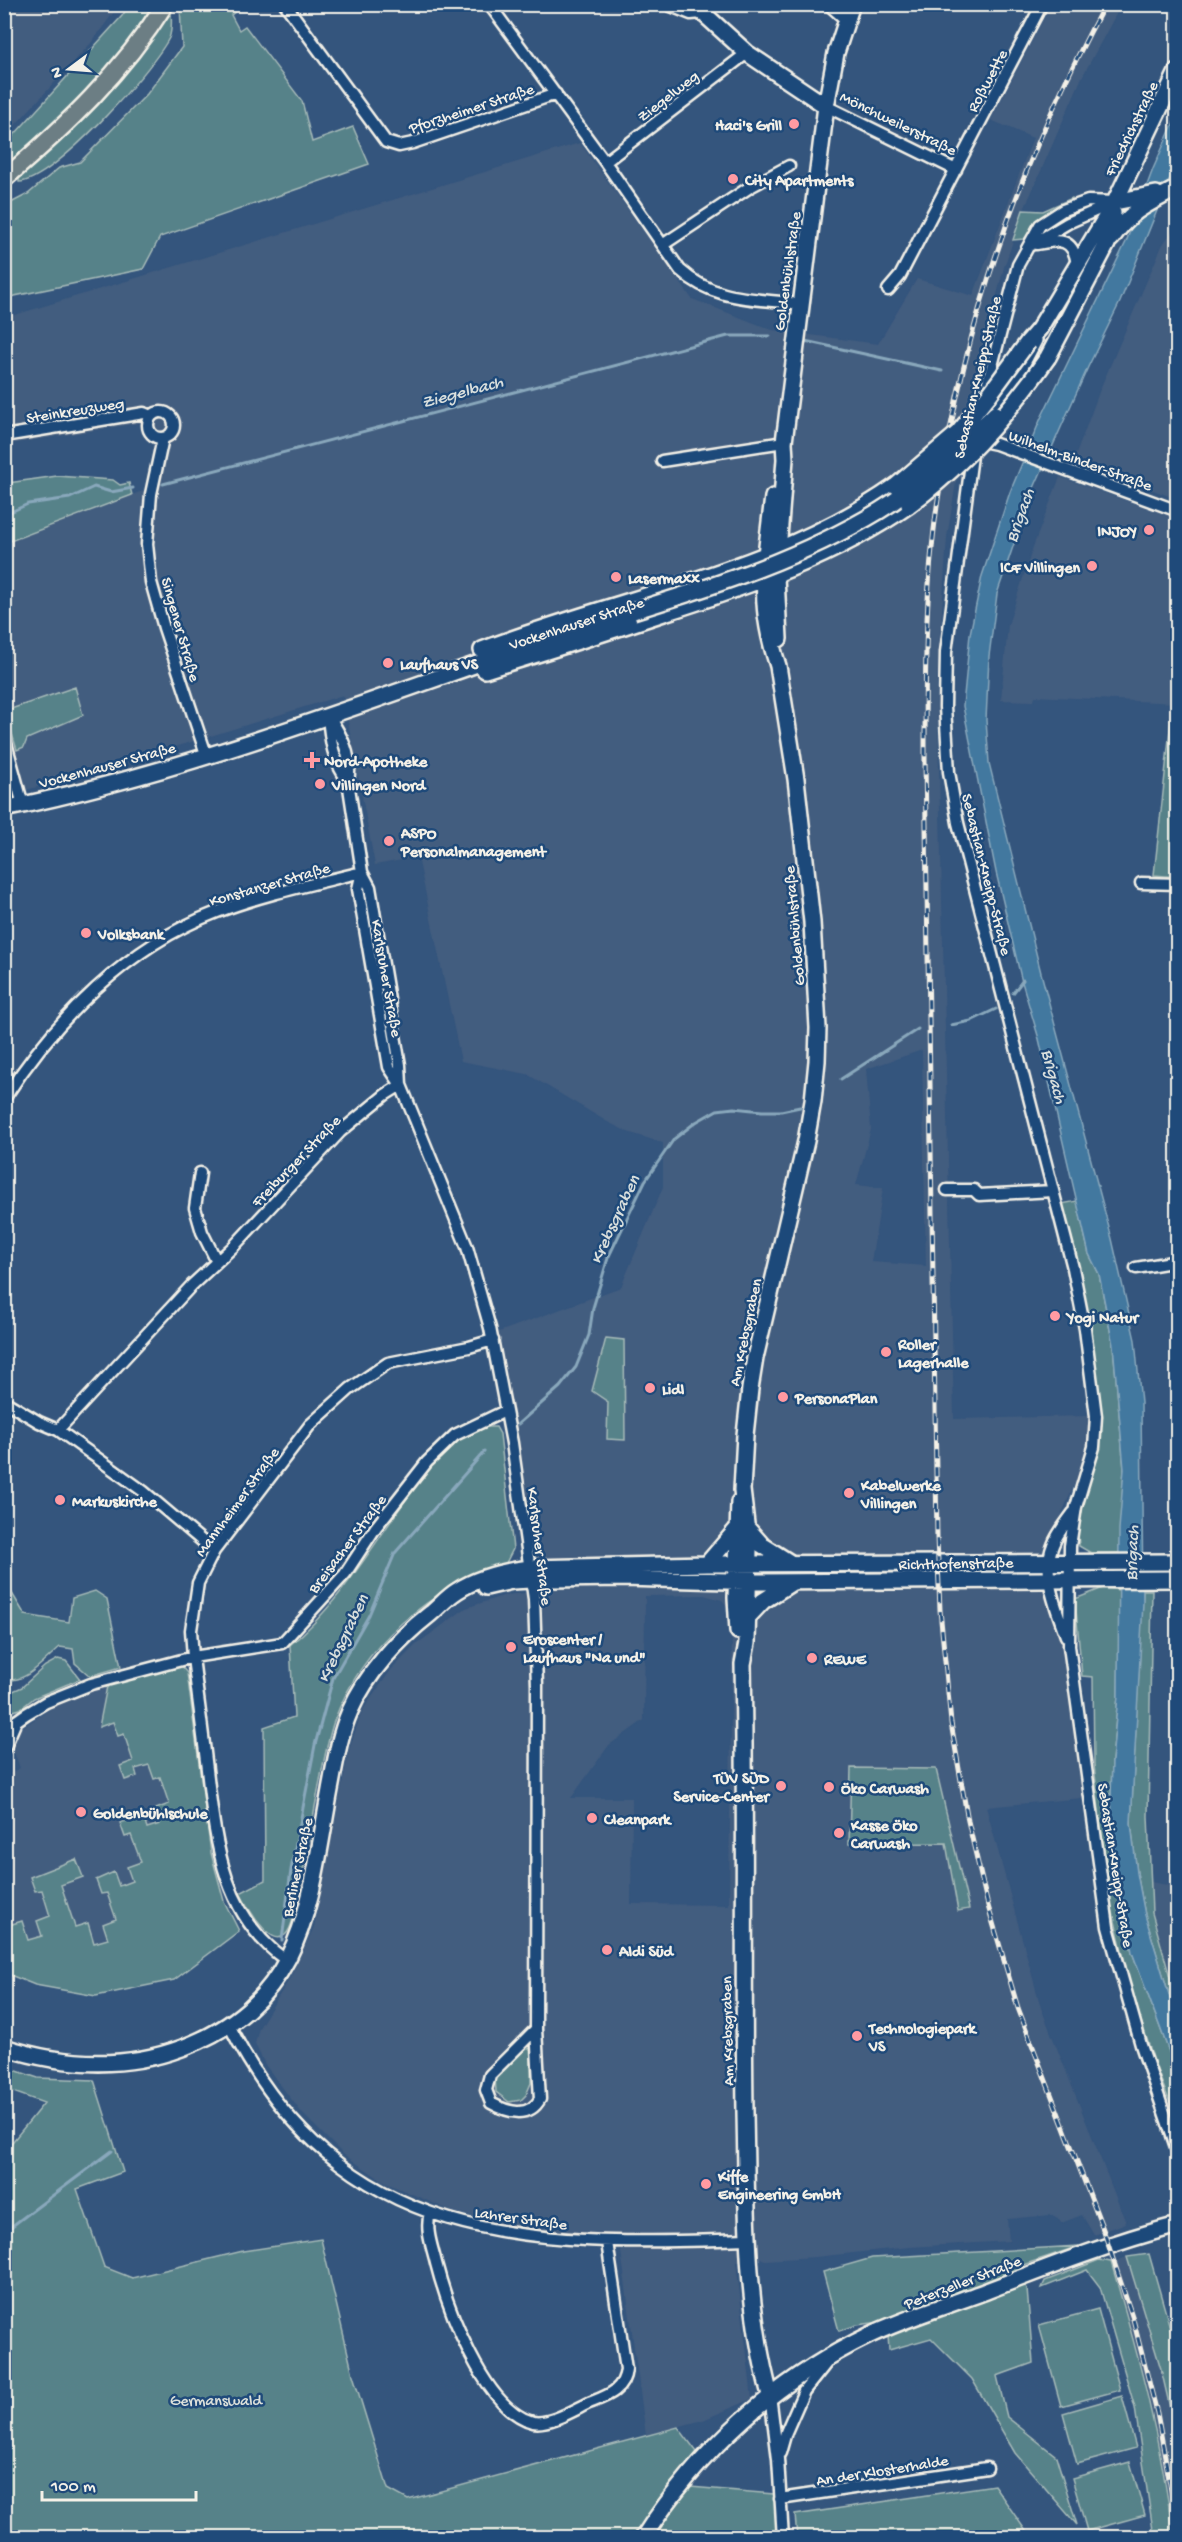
<svg xmlns="http://www.w3.org/2000/svg" width="1182" height="2542" viewBox="0 0 1182 2542" font-family="'Gochi Hand',sans-serif">
<rect width="100%" height="100%" fill="#34557d"/>
<filter id="ink" filterUnits="userSpaceOnUse"><feTurbulence type="fractalNoise" baseFrequency=".0167" numOctaves="2"/><feDisplacementMap in="SourceGraphic" scale="12" xChannelSelector="R" yChannelSelector="G"/><feConvolveMatrix kernelMatrix="1 2 1 2 8 2 1 2 1" color-interpolation-filters="sRGB"/></filter>
<g filter="url(#ink)">
<path fill="#435d7f" fill-rule="evenodd" d="M5 4 119 5 91 43 5 136Z
M1051 5H1121L1082 77 1025 207 1004 267 969 404 947 537 937 685 954 1419 1092 1416 1088 1447 1076 1481 1046 1550 1043 1574 1046 1592 1060 1630 1066 1659 1082 1798 986 1807 1041 2008 1126 2223 1094 2235 1082 2215 1061 2223 1058 2218 1052 2215 1007 2219 1009 2241 909 2247 815 2257 765 2260 761 2258 736 2262 752 2399 703 2420 646 2435 619 2236 524 2228 454 2212 386 2183 343 2154 302 2113 266 2066 255 2044 259 2028 290 1978 314 1927 349 1750 362 1711 391 1670 417 1644 466 1608 506 1595 544 1591 499 1332 621 1287 663 1187V1143L628 1132 606 1121 527 1074 461 1061 418 857 375 865 343 695 107 768 26 790 5 781V543L148 489 157 445 140 423 5 445V318L580 143 692 299 772 330 878 344 917 279 973 296 1033 138 991 120ZM922 1050 926 1266 871 1262 883 1188 856 1185 871 1129 866 1069ZM704 1595 722 1600 727 1606 732 1627 729 1905 631 1904 632 1798H571L609 1745 644 1720 645 1596Z
M1177 224V499L1074 460 1101 387 1162 246Z
M1060 477 1177 519V703L1035 696 1034 701 1001 700 1008 625 1033 547Z
M107 1686 99 1726 113 1722 124 1734 133 1761 120 1766 137 1776 135 1770 149 1765 160 1777 169 1804 161 1823 147 1828 142 1815 131 1835 141 1862 132 1881 118 1886 114 1872 107 1892 116 1920 108 1939 94 1943 75 1928 61 1885 41 1889 51 1917 42 1936 28 1940 9 1925 5 1911V1776L20 1768 12 1746 17 1731 55 1706Z
M1151 1882 1177 1887V2002L1152 1913Z
M1127 2257 1161 2369 1177 2438V2537H1173L1167 2487 1144 2376 1111 2263Z"/>
<path fill="#578289" stroke="#a6bab8" stroke-width="1.5" d="M129 5H154L134 37 70 112 5 170V145L122 16Z
M180 5H244L231 15 239 30 245 26 302 101 312 142 353 127 369 164 160 237 143 269 5 298V206L28 194 59 168 80 162 147 94 182 47Z
M171 10C171 19 173 29 169 38 152 70 54 181 19 182V178L99 104 142 52Z
M1072 198 1073 202 1032 229 1024 239 1013 240 1023 210 1043 211Z
M57 476 113 480 120 485 129 483 132 495 5 543V487L8 483Z
M75 687 83 715 27 739 24 747 17 750 5 711Z
M1173 702 1178 703V823C1174 831 1177 865 1177 877L1154 875Z
M1077 1201 1089 1254 1099 1274 1113 1345 1124 1469 1119 1553H1091L1079 1546 1076 1507 1094 1447 1095 1396 1056 1205Z
M606 1338 624 1340 625 1440 607 1439 608 1402 592 1391Z
M487 1427H496L500 1434 513 1549 506 1563C430 1589 363 1643 334 1721 326 1745 322 1771 317 1796 310 1833 303 1871 296 1908 293 1917 292 1929 285 1935 270 1949 246 1904 240 1893L265 1880 264 1727 294 1717 290 1645C341 1604 378 1536 418 1483 428 1471 444 1447 457 1438 465 1433 478 1430 487 1427Z
M4 1580 25 1615 69 1622 72 1598 95 1591 107 1599 121 1667 90 1676 75 1663 73 1649 60 1647C43 1661 27 1683 5 1680Z
M1103 1588 1120 1590 1118 1696 1112 1761 1111 1799 1115 1865 1132 1952 1177 2073V2120L1157 2070 1133 1996 1108 1892 1094 1765 1093 1677 1082 1676 1075 1599Z
M1143 1590H1152L1148 1816 1152 1913 1177 2002V2021L1145 1915 1137 1873 1131 1823Z
M58 1659 66 1661 80 1679 34 1698 20 1709 13 1711 10 1709 9 1697 13 1691 22 1687 45 1666Z
M181 1666 187 1673 211 1853 224 1901 239 1931 174 1980 96 1996 35 1985 5 1973V1911L9 1925 22 1921 28 1940 42 1936 37 1921 50 1916 42 1890 35 1891 30 1877 76 1859 83 1877 61 1885 75 1927 88 1923 94 1943 108 1939 103 1924 116 1919 107 1893 101 1894 96 1880 114 1872 119 1886 132 1881 127 1867 141 1862 131 1835 125 1837 120 1823 143 1815 147 1828 160 1824 156 1809 169 1804 160 1777 154 1779 149 1765 135 1769 137 1776 125 1780 120 1766 133 1761 124 1734 118 1736 113 1722 99 1727 107 1686Z
M851 1768 936 1769 969 1909 958 1911 946 1843 849 1844Z
M526 2047 531 2049V2083L526 2095 521 2100 509 2102 496 2092 495 2076Z
M5 2067 38 2078 94 2080 123 2172 77 2189 104 2267 132 2278 243 2251 321 2239 353 2375 388 2489 408 2500 678 2427 697 2452 632 2537H5L4 2152 44 2103 5 2089Z
M1079 2246 1020 2266 1027 2289 1033 2363 997 2376 1007 2417 1056 2456 1077 2525 1015 2453 972 2379 931 2338 889 2350 887 2321 857 2325 839 2331 823 2272 872 2258Z
M1149 2254 1177 2352V2438L1161 2369 1127 2257Z
M1099 2260 1111 2262C1138 2353 1162 2443 1173 2537H1154L1135 2408 1100 2287 1087 2270 1042 2288 1045 2281Z
M1098 2309 1120 2390 1061 2406 1039 2325Z
M1122 2396 1136 2448 1077 2464 1063 2413Z
M1130 2462 1145 2515 1087 2531 1072 2478Z
M994 2485 1030 2537H797L795 2515Z
M690 2487 774 2494 778 2537 652 2538Z"/>
<path fill="#42789f" stroke="#89a8bc" stroke-width="1.5" d="M1177 115V161L1120 302 1088 367 1029 499 997 594 989 656 986 720 989 763 1041 973 1112 1239 1135 1340 1141 1403 1143 1603 1131 1823 1137 1873 1145 1915 1177 2021V2073L1132 1952 1115 1865 1111 1799 1112 1761 1118 1696 1119 1529 1124 1469 1113 1345 1099 1274 1089 1254 1039 1039 1022 982 996 872 963 706 970 634 982 576 1010 492 1041 418 1126 242 1153 169Z"/>
<g fill="none" stroke-linecap="round" stroke-linejoin="round">
<path stroke="#89a8bc" stroke-width="3" d="M805 341 942 371
M163 484 728 336H770
M4 515 28 504 70 498 94 487 111 492 133 488
M1013 993 1023 980
M951 1025 971 1021 996 1009
M841 1079 918 1029
M518 1424 560 1387 576 1367 589 1335 593 1308 608 1258 645 1181 674 1139 696 1122 717 1110 734 1108 762 1111H781L800 1107
M282 1940 291 1870 315 1745 333 1678 369 1615 395 1553 484 1452
M4 2232 112 2151"/>
<defs>
<path id="street" d="M285 4 386 142 399 146 413 143 556 94
M489 4 605 162 680 270C715 302 756 298 800 304
M666 4 691 14 702 13
M828 4 846 20
M826 106 956 170
M605 162 747 53
M664 244 750 187 789 166
M1037 244C1058 240 1072 236 1077 263
M1031 245 1068 223 1113 203
M888 290 900 276 1042 4
M984 397 1018 265 1040 225 1063 210 1088 201 1115 202
M148 425a13 13 0 1 1 26 0a13 13 0 1 1-26 0Z
M4 436 144 413 151 416
M163 438 151 494 147 544 151 582 164 628 206 754
M977 440 996 444 1178 511
M973 448 946 652 945 707 949 772 958 823 1073 1268 1085 1329 1096 1416 1094 1447 1076 1507 1070 1546 1069 1646 1108 1927 1141 2045 1178 2153
M662 461 784 442
M328 715C342 736 353 756 348 781L362 872 370 887 400 1065 401 1085
M328 716C330 739 333 762 348 781
M4 736 23 805
M362 872 358 889 389 1067 401 1085 467 1247 490 1328 512 1443 534 1599 537 1686 536 2029 540 2099C529 2119 507 2112 491 2103L486 2090 490 2075 536 2029
M1141 883 1178 884
M4 1099C55 1019 128 946 217 912 264 894 314 884 362 872
M200 1173 195 1208 202 1232 216 1260
M947 1190H974L979 1195 1053 1191
M1136 1268 1178 1261
M4 1401 39 1422 58 1430 143 1491 214 1551
M58 1430 192 1285 235 1245 340 1132 385 1095 401 1085
M1066 1636C1056 1608 1041 1574 1053 1545 1057 1534 1066 1523 1073 1513
M4 1749 16 1721 26 1714 46 1702 91 1684 193 1657 282 1643 345 1574 376 1527 427 1462 455 1435 505 1411
M287 1961C220 1915 215 1836 206 1761 202 1726 197 1691 193 1657L191 1630 198 1583 214 1551 310 1425 350 1389 388 1363 469 1347 493 1340
M229 2025C342 2248 528 2247 748 2239
M430 2213C425 2230 432 2246 436 2263 447 2306 484 2410 533 2422 550 2425 574 2410 589 2403 607 2396 624 2391 626 2369L607 2242
M770 2395 778 2459 783 2538
M780 2453 786 2432 804 2391 828 2361
M780 2499 987 2468"/>
<path id="secondary" d="M693 4 747 53 826 106
M1115 202 1156 194
M1111 239C1130 212 1143 206 1172 191
M1028 342 1039 329 1115 202 1178 70
M1048 357 1107 244 1113 213
M995 414 1034 340
M778 551 785 459 784 442 826 106 836 53 852 4
M766 555 773 497
M776 576 779 639
M765 580C763 609 769 639 778 666L796 779 812 922 818 1028 817 1061 813 1101 806 1141 755 1358 750 1389 745 1435 742 1490 749 1549 747 1643 743 1664C746 1813 743 1962 745 2112 747 2207 745 2303 770 2395
M482 650C620 597 774 572 896 486
M485 670C545 652 604 633 664 613 751 585 833 558 909 505
M4 809C220 765 424 678 633 611
M748 1529 762 1545 789 1562
M707 1564 737 1529
M486 1587 512 1581 550 1579 624 1578 761 1582 1178 1579
M747 1618 763 1601 791 1583
M738 1631 736 1598 739 1502
M4 2047C63 2066 123 2070 182 2048 306 2001 309 1903 330 1790 335 1764 339 1736 350 1711 366 1674 398 1639 430 1614 439 1607 447 1597 457 1591 478 1577 505 1571 530 1568L707 1564 1178 1562
M643 2538C699 2450 776 2380 870 2335 908 2317 950 2305 989 2290 1051 2266 1113 2242 1178 2225"/>
<path id="primary" d="M4 179C66 126 122 73 165 4"/>
</defs>
<use href="#street" stroke="#f4f1e8" stroke-width="15"/>
<use href="#secondary" stroke="#f4f1e8" stroke-width="20"/>
<use href="#primary" stroke="#f4f1e8" stroke-width="21"/>
<use href="#street" stroke="#1f4a7a" stroke-width="10"/>
<use href="#secondary" stroke="#1f4a7a" stroke-width="15"/>
<use href="#primary" stroke="#6c7e84" stroke-width="16"/>
<defs>
<path id="rail" d="M1105 4C1022 157 965 321 939 493 925 581 925 671 925 761L937 1537 940 1610 951 1723 968 1821 988 1906 1018 2008 1104 2232 1133 2319 1157 2413 1178 2528"/>
</defs>
<use href="#rail" stroke="#f4f1e8" stroke-width="5"/>
<use href="#rail" stroke="#1f4a7a" stroke-width="3" stroke-dasharray="9" stroke-linecap="butt"/>
<defs>
<path id="secondary-bridge" d="M896 486 958 433 989 395 1028 342
M909 505C965 464 1009 413 1048 357
M633 611C718 585 803 557 879 511 922 485 959 449 995 414"/>
</defs>
<use href="#secondary-bridge" stroke="#f4f1e8" stroke-width="20" stroke-linecap="butt"/>
<use href="#secondary-bridge" stroke="#1f4a7a" stroke-width="15"/>
</g>
</g>
<g fill="#ff9aa2" stroke="#1f4a7a" stroke-width="2">
<circle cx="794" cy="124" r="6"/>
<circle cx="733" cy="179" r="6"/>
<circle cx="1149" cy="530" r="6"/>
<circle cx="1092" cy="566" r="6"/>
<circle cx="616" cy="577" r="6"/>
<circle cx="388" cy="663" r="6"/>
<path d="M309 751h6v6h6v6h-6v6h-6v-6h-6v-6h6z"/>
<circle cx="320" cy="784" r="6"/>
<circle cx="389" cy="841" r="6"/>
<circle cx="86" cy="933" r="6"/>
<circle cx="1055" cy="1316" r="6"/>
<circle cx="886" cy="1352" r="6"/>
<circle cx="650" cy="1388" r="6"/>
<circle cx="783" cy="1397" r="6"/>
<circle cx="849" cy="1493" r="6"/>
<circle cx="60" cy="1500" r="6"/>
<circle cx="511" cy="1647" r="6"/>
<circle cx="812" cy="1658" r="6"/>
<circle cx="781" cy="1786" r="6"/>
<circle cx="829" cy="1787" r="6"/>
<circle cx="81" cy="1812" r="6"/>
<circle cx="592" cy="1818" r="6"/>
<circle cx="839" cy="1833" r="6"/>
<circle cx="607" cy="1950" r="6"/>
<circle cx="857" cy="2036" r="6"/>
<circle cx="706" cy="2184" r="6"/>
</g>
<g text-anchor="middle" stroke-width="5" stroke-linejoin="round" paint-order="stroke">
<g font-size="16" fill="#f4f1e8" stroke="#1f4a7a">
<text transform="translate(986 80) rotate(-62)" y="6">Roßwette</text>
<text transform="translate(667 95) rotate(-38)" y="6">Ziegelweg</text>
<text transform="translate(471 107) rotate(-18)" y="6">Pforzheimer Straße</text>
<text transform="translate(899 122) rotate(26)" y="6">Mönchweilerstraße</text>
<text transform="translate(1130 128) rotate(-64)" y="6">Friedrichstraße</text>
<text transform="translate(786 271) rotate(-82)" y="6">Goldenbühlstraße</text>
<text transform="translate(976 377) rotate(-77)" y="6">Sebastian-Kneipp-Straße</text>
<text transform="translate(75 409) rotate(-9)" y="6">Steinkreuzweg</text>
<text transform="translate(1081 459) rotate(20)" y="6">Wilhelm-Binder-Straße</text>
<text transform="translate(576 622) rotate(-18)" y="6">Vockenhauser Straße</text>
<text transform="translate(182 629) rotate(74)" y="6">Singener Straße</text>
<text transform="translate(107 764) rotate(-15)" y="6">Vockenhauser Straße</text>
<text transform="translate(988 874) rotate(76)" y="6">Sebastian-Kneipp-Straße</text>
<text transform="translate(269 883) rotate(-16)" y="6">Konstanzer Straße</text>
<text transform="translate(793 926) rotate(-95)" y="6">Goldenbühlstraße</text>
<text transform="translate(388 978) rotate(80)" y="6">Karlsruher Straße</text>
<text transform="translate(295 1160) rotate(-46)" y="6">Freiburger Straße</text>
<text transform="translate(744 1332) rotate(-78)" y="6">Am Krebsgraben</text>
<text transform="translate(236 1501) rotate(-54)" y="6">Mannheimer Straße</text>
<text transform="translate(346 1543) rotate(-53)" y="6">Breisacher Straße</text>
<text transform="translate(541 1546) rotate(83)" y="6">Karlsruher Straße</text>
<text transform="translate(956 1562) rotate(-1)" y="6">Richthofenstraße</text>
<text transform="translate(1117 1865) rotate(81)" y="6">Sebastian-Kneipp-Straße</text>
<text transform="translate(296 1867) rotate(-78)" y="6">Berliner Straße</text>
<text transform="translate(726 2031) rotate(-91)" y="6">Am Krebsgraben</text>
<text transform="translate(521 2217) rotate(8)" y="6">Lahrer Straße</text>
<text transform="translate(962 2281) rotate(-21)" y="6">Peterzeller Straße</text>
<text transform="translate(882 2469) rotate(-9)" y="6">An der Klosterhalde</text>
</g>
<g font-size="16" font-weight="bold" fill="#f4f1e8" stroke="#1f4a7a" text-anchor="start">
<text x="782" y="130" text-anchor="end">Haci's Grill</text>
<text x="745" y="185">City Apartments</text>
<text x="1137" y="536" text-anchor="end">INJOY</text>
<text x="1080" y="572" text-anchor="end">ICF Villingen</text>
<text x="628" y="583">Lasermaxx</text>
<text x="400" y="669">Laufhaus VS</text>
<text x="324" y="766">Nord-Apotheke</text>
<text x="332" y="790">Villingen Nord</text>
<text x="401" y="838">ASPO<tspan x="401" dy="18">Personalmanagement</tspan></text>
<text x="98" y="939">Volksbank</text>
<text x="1067" y="1322">Yogi Natur</text>
<text x="898" y="1349">Roller<tspan x="898" dy="18">Lagerhalle</tspan></text>
<text x="662" y="1394">Lidl</text>
<text x="795" y="1403">PersonaPlan</text>
<text x="861" y="1490">Kabelwerke<tspan x="861" dy="18">Villingen</tspan></text>
<text x="72" y="1506">Markuskirche</text>
<text x="523" y="1644">Eroscenter /<tspan x="523" dy="18">Laufhaus "Na und"</tspan></text>
<text x="824" y="1664">REWE</text>
<text x="769" y="1783" text-anchor="end">TÜV SÜD<tspan x="769" dy="18">Service-Center</tspan></text>
<text x="841" y="1793">Öko Carwash</text>
<text x="93" y="1818">Goldenbühlschule</text>
<text x="604" y="1824">Cleanpark</text>
<text x="851" y="1830">Kasse Öko<tspan x="851" dy="18">Carwash</tspan></text>
<text x="619" y="1956">Aldi Süd</text>
<text x="869" y="2033">Technologiepark<tspan x="869" dy="18">VS</tspan></text>
<text x="718" y="2181">Kiffe<tspan x="718" dy="18">Engineering GmbH</tspan></text>
</g>
<g font-size="16" fill="#dce0da" stroke="#1f4a7a">
<text x="216" y="2405">Germanswald</text>
</g>
<g font-size="18" font-style="italic" fill="#d9dfdd" stroke="#1f4a7a">
<text transform="translate(462 391) rotate(-15)" y="6">Ziegelbach</text>
<text transform="translate(1019 515) rotate(-70)" y="6">Brigach</text>
<text transform="translate(1055 1076) rotate(75)" y="6">Brigach</text>
<text transform="translate(614 1219) rotate(-65)" y="6">Krebsgraben</text>
<text transform="translate(1131 1553) rotate(-88)" y="6">Brigach</text>
<text transform="translate(342 1638) rotate(-64)" y="6">Krebsgraben</text>
</g>
</g>
<rect width="1182" height="2542" fill="none" stroke="#1f4a7a" stroke-width="24"/>
<rect x="12" y="12" width="1158" height="2518" fill="none" stroke="#f4f1e8" stroke-width="2" filter="url(#ink)"/>
<g transform="translate(69 69) rotate(254)" stroke="#1f4a7a" stroke-width="4.5" paint-order="stroke">
<path d="M0-4.5L10 22L0 15L-10 22Z" fill="#f4f1e8"/>
<text y="-9" font-size="16" font-weight="bold" text-anchor="middle" fill="#f4f1e8">N</text>
</g>
<path d="M42 2491v9h154v-9" fill="none" stroke="#f4f1e8" stroke-width="3"/>
<text x="51" y="2491" font-size="18" fill="#f4f1e8" stroke="#1f4a7a" stroke-width="4.5" paint-order="stroke">100 m</text>
</svg>
